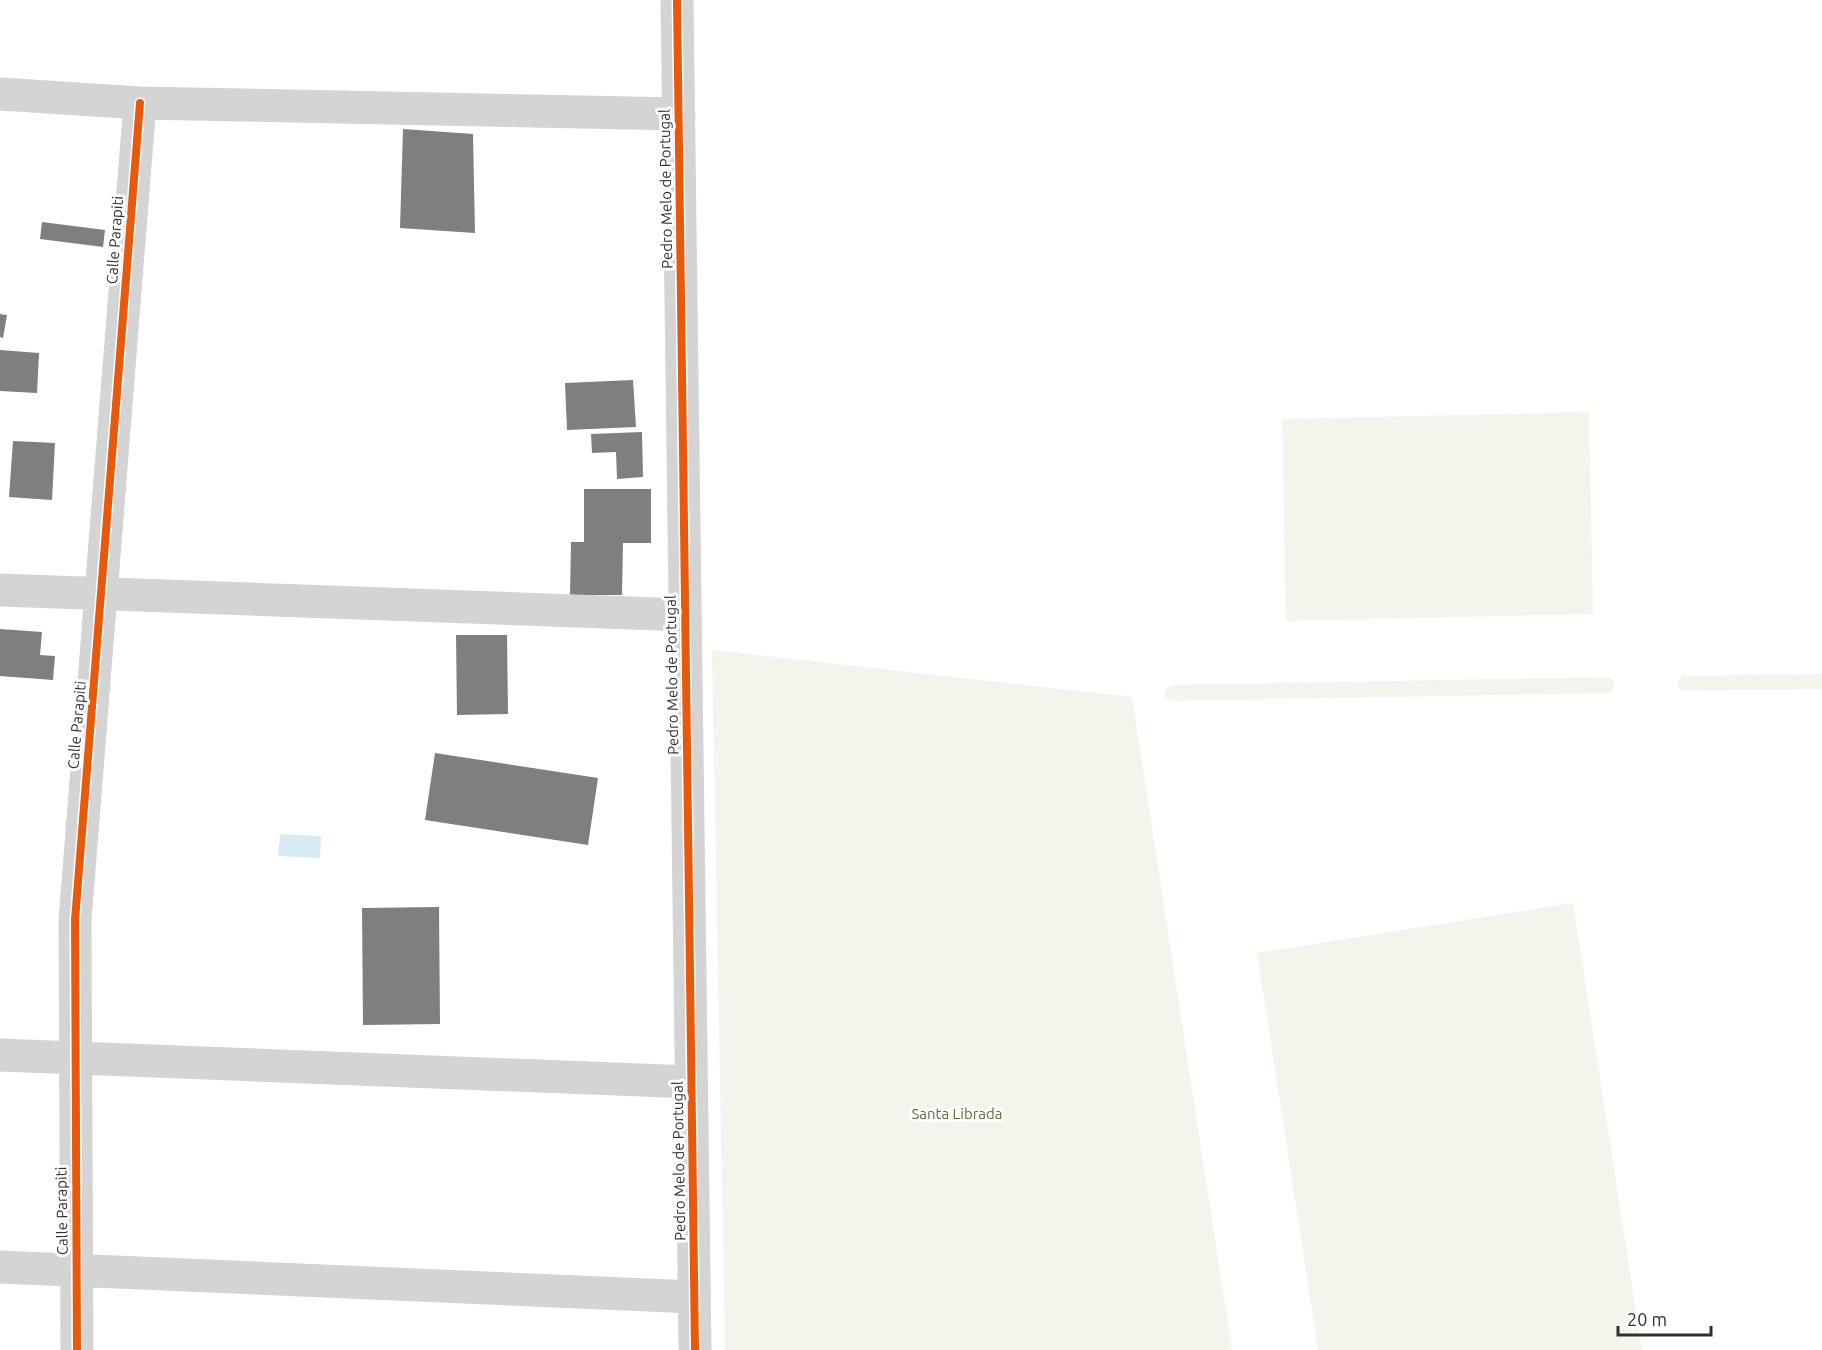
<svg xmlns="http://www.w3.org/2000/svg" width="1822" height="1350" viewBox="0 0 1822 1350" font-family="Ubuntu,sans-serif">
<rect width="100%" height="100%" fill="#fff"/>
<path fill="#f2f5ec" d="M1589 412 1593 614 1286 621 1282 419Z
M712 650 1132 697 1232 1350H725Z
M1822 674V689L1683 691 1678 687V681L1683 676Z
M1608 677 1614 681V688L1609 693 1171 701 1165 698V690L1170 685Z
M1573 903 1642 1350H1318L1257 953Z"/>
<path fill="#d9ebf2" d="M280 834 321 836 320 858 278 856Z"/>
<path fill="#7f7f7f" d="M403 129 473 134 475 233 400 228Z
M42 222 105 230 103 247 40 239Z
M0 314 7 315 3 338 0 337Z
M0 350 39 353 37 393 0 391Z
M633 380 636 427 567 430 565 383Z
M642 432 643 477 617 479 616 452 592 453 591 434Z
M13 441 55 443 52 500 9 497Z
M584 489H651V543H623L622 595H570L571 542H584Z
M0 629 42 632 40 655 55 656 53 680 0 676Z
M456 635H507L508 714 457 715Z
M435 753 598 778 588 845 425 820Z
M439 907 440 1024 363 1025 362 908Z"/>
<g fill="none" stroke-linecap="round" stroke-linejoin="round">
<path stroke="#d4d4d4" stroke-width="33" d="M677 0 695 1350
M0 94 140 103 679 114
M0 590 685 615
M0 1055 691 1082
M0 1267 694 1297
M77 1350 75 920 140 103"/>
<defs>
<path id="cycleway" d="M677 0 695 1350
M77 1350 75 920 140 103"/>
</defs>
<use href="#cycleway" stroke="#fff" stroke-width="11"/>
<use href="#cycleway" stroke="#e8590c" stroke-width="8"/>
</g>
<g text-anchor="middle" stroke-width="6" stroke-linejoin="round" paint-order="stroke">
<g font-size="15" fill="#303030" stroke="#fff">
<text transform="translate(666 189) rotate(-91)" y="5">Pedro Melo de Portugal</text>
<text transform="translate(115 240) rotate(-86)" y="5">Calle Parapiti</text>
<text transform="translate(672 675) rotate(-91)" y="5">Pedro Melo de Portugal</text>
<text transform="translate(77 725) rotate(-85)" y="5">Calle Parapiti</text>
<text transform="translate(679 1161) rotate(-91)" y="5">Pedro Melo de Portugal</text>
<text transform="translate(62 1211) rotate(-91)" y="5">Calle Parapiti</text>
</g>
<g font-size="15" fill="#576d3b" stroke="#fff">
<text x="957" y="1119">Santa Librada</text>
</g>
</g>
<path d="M1618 1326v9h93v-9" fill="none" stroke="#303030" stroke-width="3"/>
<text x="1627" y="1326" font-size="18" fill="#303030" stroke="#ffffff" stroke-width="4.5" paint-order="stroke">20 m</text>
</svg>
